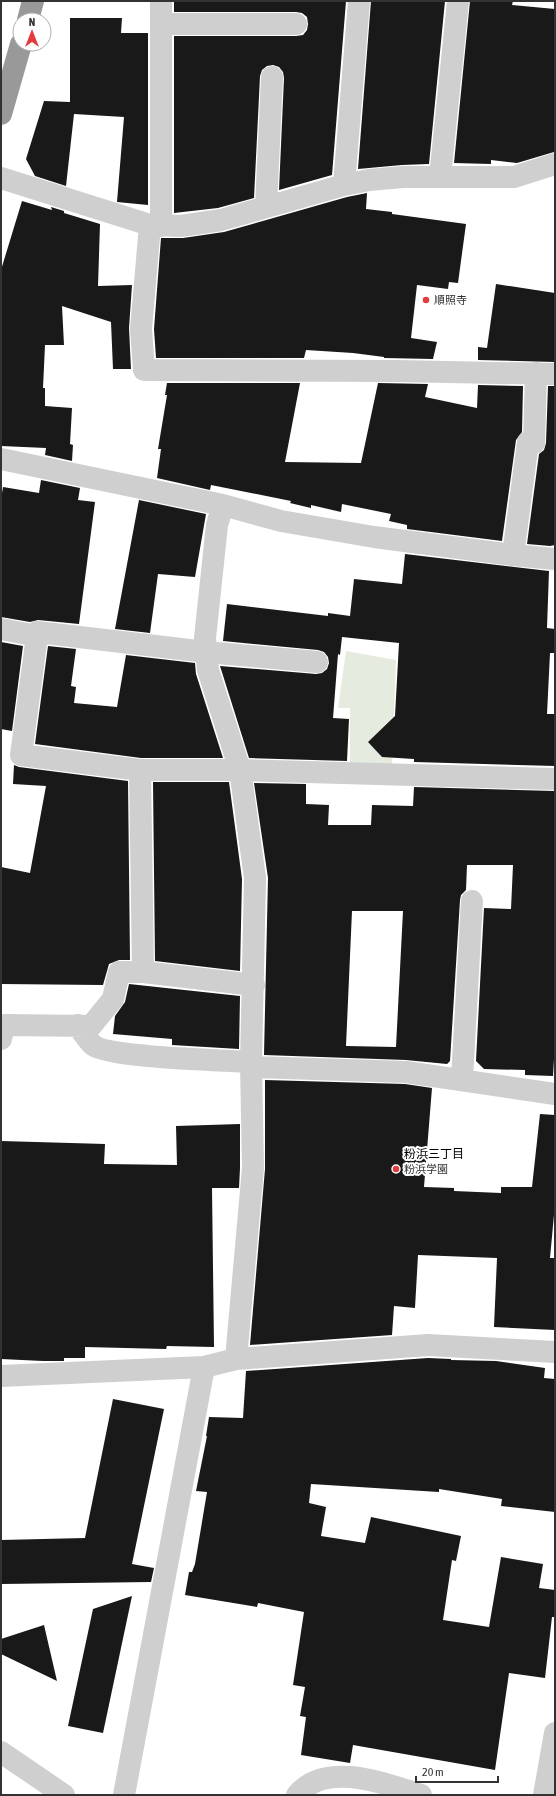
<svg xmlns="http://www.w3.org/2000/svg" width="556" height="1796" viewBox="0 0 556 1796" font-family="'Asap Condensed','Noto Sans JP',sans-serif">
<rect width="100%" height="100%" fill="#fff"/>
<path fill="#e5ebdf" d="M346 651 396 660 392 766H350V708H338Z"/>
<path fill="#191919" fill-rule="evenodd" d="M174 1H346L332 175 279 190 284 78 283 72 279 67 273 65 267 66 262 70 260 76 254 198 218 208 174 213V36H296L303 35 307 30 308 24 307 17 302 13 296 12H174Z
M371 1H445L429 164 402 165 358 169Z
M470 1H513L512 5 555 9 554 152 517 163 491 160V164L454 163Z
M70 18H122L121 33H148V205L117 202 124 117 74 114 66 186 35 176 26 159 44 101 70 102Z
M367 193 366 209 392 212V214L466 224 458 283 449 282 448 289 417 285 411 338 437 342 433 359 384 358V357L353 353 306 350 304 358H156L154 329 161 238H183L224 232 347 197Z
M22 201 52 210 51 207 64 211V213L100 224 98 286 132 285 129 328 131 369H113L111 322 62 306 64 345H45L43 388H45V406L72 408 70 444 73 445 72 461 45 455 46 448 1 446V270Z
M496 284 555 293V362L478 360V347L487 348Z
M167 383H300L285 462 361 463 378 383 428 384 425 397 477 408 478 385 523 386 522 432 516 440 502 541 407 529V525L389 521 391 514 342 504 341 512 311 505V508L290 503 291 501 211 485 210 490 157 478 161 449H158L167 395H165Z
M548 386H555V545L550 546 527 544 539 454 544 450 546 443Z
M41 480 80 488 78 500 95 502 79 624 38 620 30 622 1 617V499L3 487 39 493Z
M139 500 206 514 195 577 158 574 150 633 115 629Z
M405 554 549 571 547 628 555 629V653H550L547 714H555V766L414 762V759L382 757 368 742 395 716 399 643 342 637 340 655 338 654 333 718 349 719 347 761 249 758 220 666 316 674 322 673 327 669 329 663 328 657 324 652 318 650 223 641 227 604 328 616V613L350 616 354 579 402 584Z
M1 642 23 646 12 731 1 729Z
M48 646 76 649 71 686 76 687 74 703 117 707 126 655 195 663 196 674 223 758H141L35 744Z
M14 765 19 767 128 781 130 960H119L109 964 103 985 1 984V867L30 873 46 786 13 784Z
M153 782H229L242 879 240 971 155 961Z
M254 783 306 784V804L329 805 328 825H371L372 805 413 806 414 787 554 791 555 1042 553 1076 525 1075V1070L484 1069 476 1061 484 908 511 909 513 865H467L466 890 461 895 460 900 450 1061 447 1064 406 1060 264 1055 268 878ZM352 911H403L396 1047 346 1046Z
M129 984 240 996 239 1049 172 1045V1039L113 1034 115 1016 125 1002Z
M265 1080 405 1084 432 1088 424 1187 454 1188V1191L501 1193V1187H532L540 1114 555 1115V1204L550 1258H555V1330L494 1327 497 1258 418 1255 415 1308 394 1306 392 1335 250 1345 265 1169Z
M240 1124V1168L239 1188H212L214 1347 167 1346 166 1349 85 1347V1358H64V1361H43L1 1359V1141L105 1144 104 1164 177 1165 176 1126Z
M428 1358 451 1359V1360L496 1361 545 1368 544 1378 555 1379V1512L501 1506 502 1499 439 1489V1492L311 1484 309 1503 326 1507 321 1536 365 1543 371 1517 461 1536 456 1561 452 1560 443 1620 489 1627 501 1557 543 1564 539 1588 555 1590V1617H552L545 1678 509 1673 495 1770 353 1745 350 1763 301 1755 306 1717 300 1716 305 1687 293 1685 304 1612 258 1603 257 1607 185 1595 189 1572H192L195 1564 207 1492 196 1491 207 1436H206L209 1417 243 1418 246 1371Z
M113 1399 164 1409 132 1564 154 1568 151 1582 1 1584V1540L85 1538Z
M132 1596 103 1733 68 1726 93 1609Z
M44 1625 57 1681 1 1654V1639Z"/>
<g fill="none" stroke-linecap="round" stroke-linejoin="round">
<path stroke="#cfcfcf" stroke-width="22" d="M162 24H296
M440 177 458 1
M1 178 150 225 181 226 221 220 344 185 369 180 403 177H514L555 164
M344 185 359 1
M266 207 272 77
M150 225 141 329 144 370 397 371 555 374
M161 226V1
M1 459 223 505 281 521 374 537 513 555 555 559
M223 505 217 525 205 638 208 670 240 770 255 878 251 1062 253 1168 236 1359
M513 555 528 442 534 443 536 373
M1 629 37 636V632L206 652 317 662
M37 636 21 755 140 770H240L555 779
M140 770 143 972
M78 1025C82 1031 87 1040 93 1045 109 1058 224 1060 251 1062
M1 1039 4 1025 91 1026 113 999 119 972H143L254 985
M251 1067 406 1072 555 1094
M462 1079 472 901
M1 1376 204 1367 236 1359 428 1345 555 1352
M1 1752 64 1795
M124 1795 204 1367
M297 1795C326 1760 386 1784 421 1795
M544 1795 555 1733"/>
<path stroke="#999" stroke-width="22" d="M28 20 33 1
M1 114 21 44"/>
</g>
<g fill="#e23c3e" stroke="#fff" stroke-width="1.5">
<circle cx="426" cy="300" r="4"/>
<circle cx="396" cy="1169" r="4"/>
</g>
<g text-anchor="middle" stroke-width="4" stroke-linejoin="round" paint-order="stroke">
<g font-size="11" fill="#323232" stroke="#fff" text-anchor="start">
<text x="434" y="304">順照寺</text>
<text x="404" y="1173">粉浜学園</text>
</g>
<g font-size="12" fill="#000" stroke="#fff">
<text x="434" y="1158">粉浜三丁目</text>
</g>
</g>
<rect width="556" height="1796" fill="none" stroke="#323232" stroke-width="4"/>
<g transform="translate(32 32)"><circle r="19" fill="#ffffff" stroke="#adadad"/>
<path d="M0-3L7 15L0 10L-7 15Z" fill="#e23c3e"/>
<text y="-6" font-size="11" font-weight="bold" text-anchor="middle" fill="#323232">N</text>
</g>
<path d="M416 1776v6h82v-6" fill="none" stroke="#323232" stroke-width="2"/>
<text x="422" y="1776" font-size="12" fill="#323232" stroke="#ffffff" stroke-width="3" paint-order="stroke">20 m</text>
</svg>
